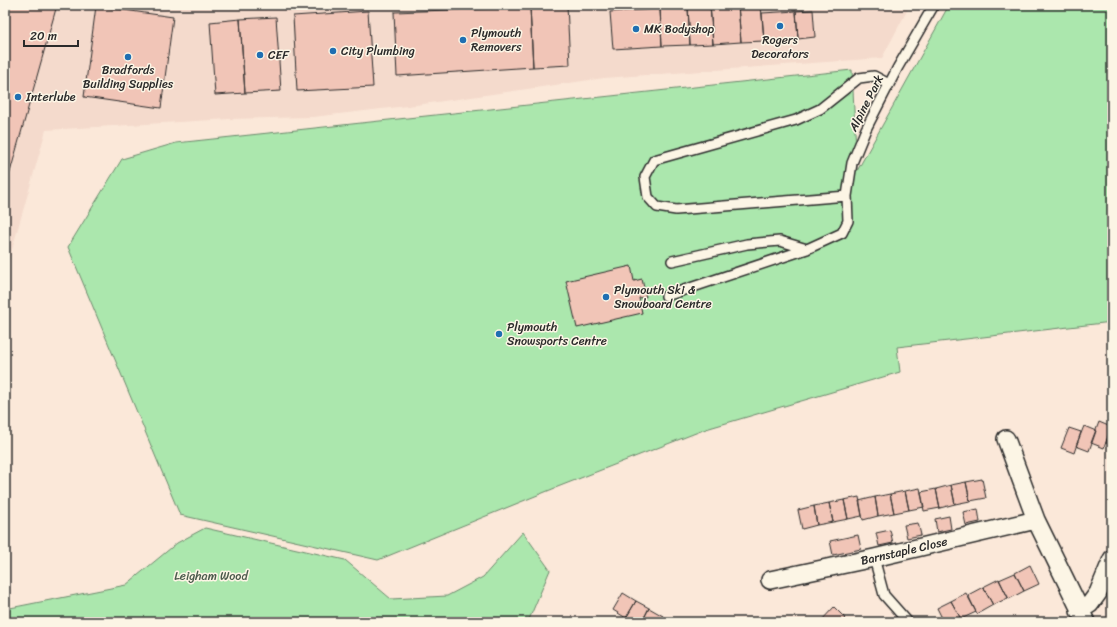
<svg xmlns="http://www.w3.org/2000/svg" width="1117" height="627" viewBox="0 0 1117 627" font-family="Sriracha,sans-serif">
<rect width="100%" height="100%" fill="#fbe8d9"/>
<filter id="ink" filterUnits="userSpaceOnUse"><feTurbulence type="fractalNoise" baseFrequency=".025" numOctaves="2"/><feDisplacementMap in="SourceGraphic" scale="8" xChannelSelector="R" yChannelSelector="G"/><feConvolveMatrix kernelMatrix="1 2 1 2 8 2 1 2 1" color-interpolation-filters="sRGB"/></filter>
<g filter="url(#ink)">
<path fill="#f4dacc" d="M5 5H910L882 58 604 78 416 105 313 117 229 119 46 130 5 274Z"/>
<path fill="#abe7ad" stroke="#6b896c" d="M949 5H1112V322L897 347 900 372 706 429 555 488 378 560 180 515 68 247 122 159 176 143 852 70 857 171Z
M205 528 345 560 391 599 447 596 483 577 523 532 550 570 528 622H5V609L126 585 177 543Z"/>
<path fill="#f1c5b7" stroke="#2b2b2b" d="M5 5H57L5 190Z
M567 5 570 65 533 67 530 7Z
M710 5 713 44 690 45 688 7Z
M710 5H738L741 42 713 44Z
M738 5H761L764 41 741 42Z
M96 6 173 17 161 108 84 97Z
M530 7 533 67 397 76 394 12Z
M688 7 690 45 662 46 660 9Z
M660 9 662 46 613 49 610 12Z
M813 10 815 37 798 39 796 11Z
M368 11 373 87 297 91 293 16Z
M796 11 798 39 764 41 762 13Z
M276 17 281 91 245 93 240 19Z
M240 19 245 93 215 95 210 22Z
M631 266 634 281 642 279 646 297 639 298 642 313 577 328 566 281Z
M1099 422 1111 427 1104 448 1091 443Z
M1084 426 1096 431 1089 451 1076 446Z
M1112 426V445L1106 443Z
M1069 428 1081 432 1074 453 1061 448Z
M982 479 986 498 970 501 966 482Z
M966 482 970 501 955 504 951 485Z
M951 485 955 504 940 508 936 489Z
M920 488 924 507 909 510 905 491Z
M936 489 940 508 924 511 921 492Z
M905 491 909 510 894 513 890 494Z
M890 494 894 513 878 516 875 497Z
M859 497 862 516 848 519 844 500Z
M875 497 878 516 863 520 859 501Z
M844 500 848 519 833 522 829 503Z
M829 503 833 522 817 525 814 506Z
M814 506 817 525 802 529 798 510Z
M978 509 980 522 966 525 963 512Z
M949 516 951 529 937 532 935 519Z
M918 523 921 535 907 538 904 525Z
M890 530 893 543 879 546 876 533Z
M858 535 861 549 833 555 830 541Z
M1030 565 1039 584 1024 591 1015 573Z
M1015 573 1024 591 1009 599 999 580Z
M999 579 1008 598 993 605 983 587Z
M983 587 993 605 977 614 968 595Z
M623 593 636 601 626 618 613 610Z
M966 593 976 612 961 619 951 601Z
M636 601 649 608 642 622H634L626 618Z
M951 601 961 619 956 622H944L937 608Z
M834 607 845 618 841 622H822L821 621Z
M649 608 663 616 660 622H642Z"/>
<g fill="none" stroke-linecap="round" stroke-linejoin="round">
<defs>
<path id="service" d="M847 196 676 210 657 207 648 197 645 177 654 160 796 120 820 109 859 78 874 76 889 84
M672 261 747 244 780 241 807 249
M666 296 807 249 842 233 848 221 847 196 852 163 866 129 898 67 934 5
M874 558 884 595 908 622"/>
<path id="minor" d="M1006 439 1036 520 1086 622
M770 580 874 558 1036 520
M1079 611 1090 604 1098 593 1112 559"/>
</defs>
<use href="#service" stroke="#2b2b2b" stroke-width="12"/>
<use href="#minor" stroke="#2b2b2b" stroke-width="20"/>
<use href="#service" stroke="#fcf5e5" stroke-width="9"/>
<use href="#minor" stroke="#fcf5e5" stroke-width="17"/>
</g>
</g>
<g fill="#1f6fb2" stroke="#fcf5e5" stroke-width="1.5">
<circle cx="780" cy="26" r="4"/>
<circle cx="636" cy="29" r="4"/>
<circle cx="463" cy="40" r="4"/>
<circle cx="333" cy="51" r="4"/>
<circle cx="260" cy="55" r="4"/>
<circle cx="128" cy="57" r="4"/>
<circle cx="18" cy="97" r="4"/>
<circle cx="606" cy="297" r="4"/>
<circle cx="499" cy="334" r="4"/>
</g>
<g text-anchor="middle" stroke-width="3" stroke-linejoin="round" paint-order="stroke">
<g font-size="12" fill="#2b2b2b" stroke="#fcf5e5" text-anchor="start">
<text x="644" y="33">MK Bodyshop</text>
<text x="471" y="37">Plymouth<tspan x="471" dy="14">Removers</tspan></text>
<text x="780" y="44" text-anchor="middle">Rogers<tspan x="780" dy="14">Decorators</tspan></text>
<text x="341" y="55">City Plumbing</text>
<text x="268" y="59">CEF</text>
<text x="128" y="74" text-anchor="middle">Bradfords<tspan x="128" dy="14">Building Supplies</tspan></text>
<text x="26" y="101">Interlube</text>
<text x="614" y="294">Plymouth Ski &amp;<tspan x="614" dy="14">Snowboard Centre</tspan></text>
<text x="507" y="331">Plymouth<tspan x="507" dy="14">Snowsports Centre</tspan></text>
</g>
<g font-size="12" fill="#2b2b2b" stroke="#fcf5e5">
<text transform="translate(866 103) rotate(-63)" y="4">Alpine Park</text>
<text transform="translate(904 551) rotate(-13)" y="4">Barnstaple Close</text>
</g>
<g font-size="12" fill="#4b5a4c" stroke="#fcf5e5">
<text x="211" y="580">Leigham Wood</text>
</g>
</g>
<rect width="1117" height="627" fill="none" stroke="#fcf5e5" stroke-width="20"/>
<rect x="10" y="10" width="1097" height="607" fill="none" stroke="#2b2b2b" stroke-width="1.5" filter="url(#ink)"/>
<path d="M24 40v6h54v-6" fill="none" stroke="#2b2b2b" stroke-width="2"/>
<text x="30" y="40" font-size="12" fill="#2b2b2b" stroke="#fcf5e5" stroke-width="3" paint-order="stroke">20 m</text>
</svg>
